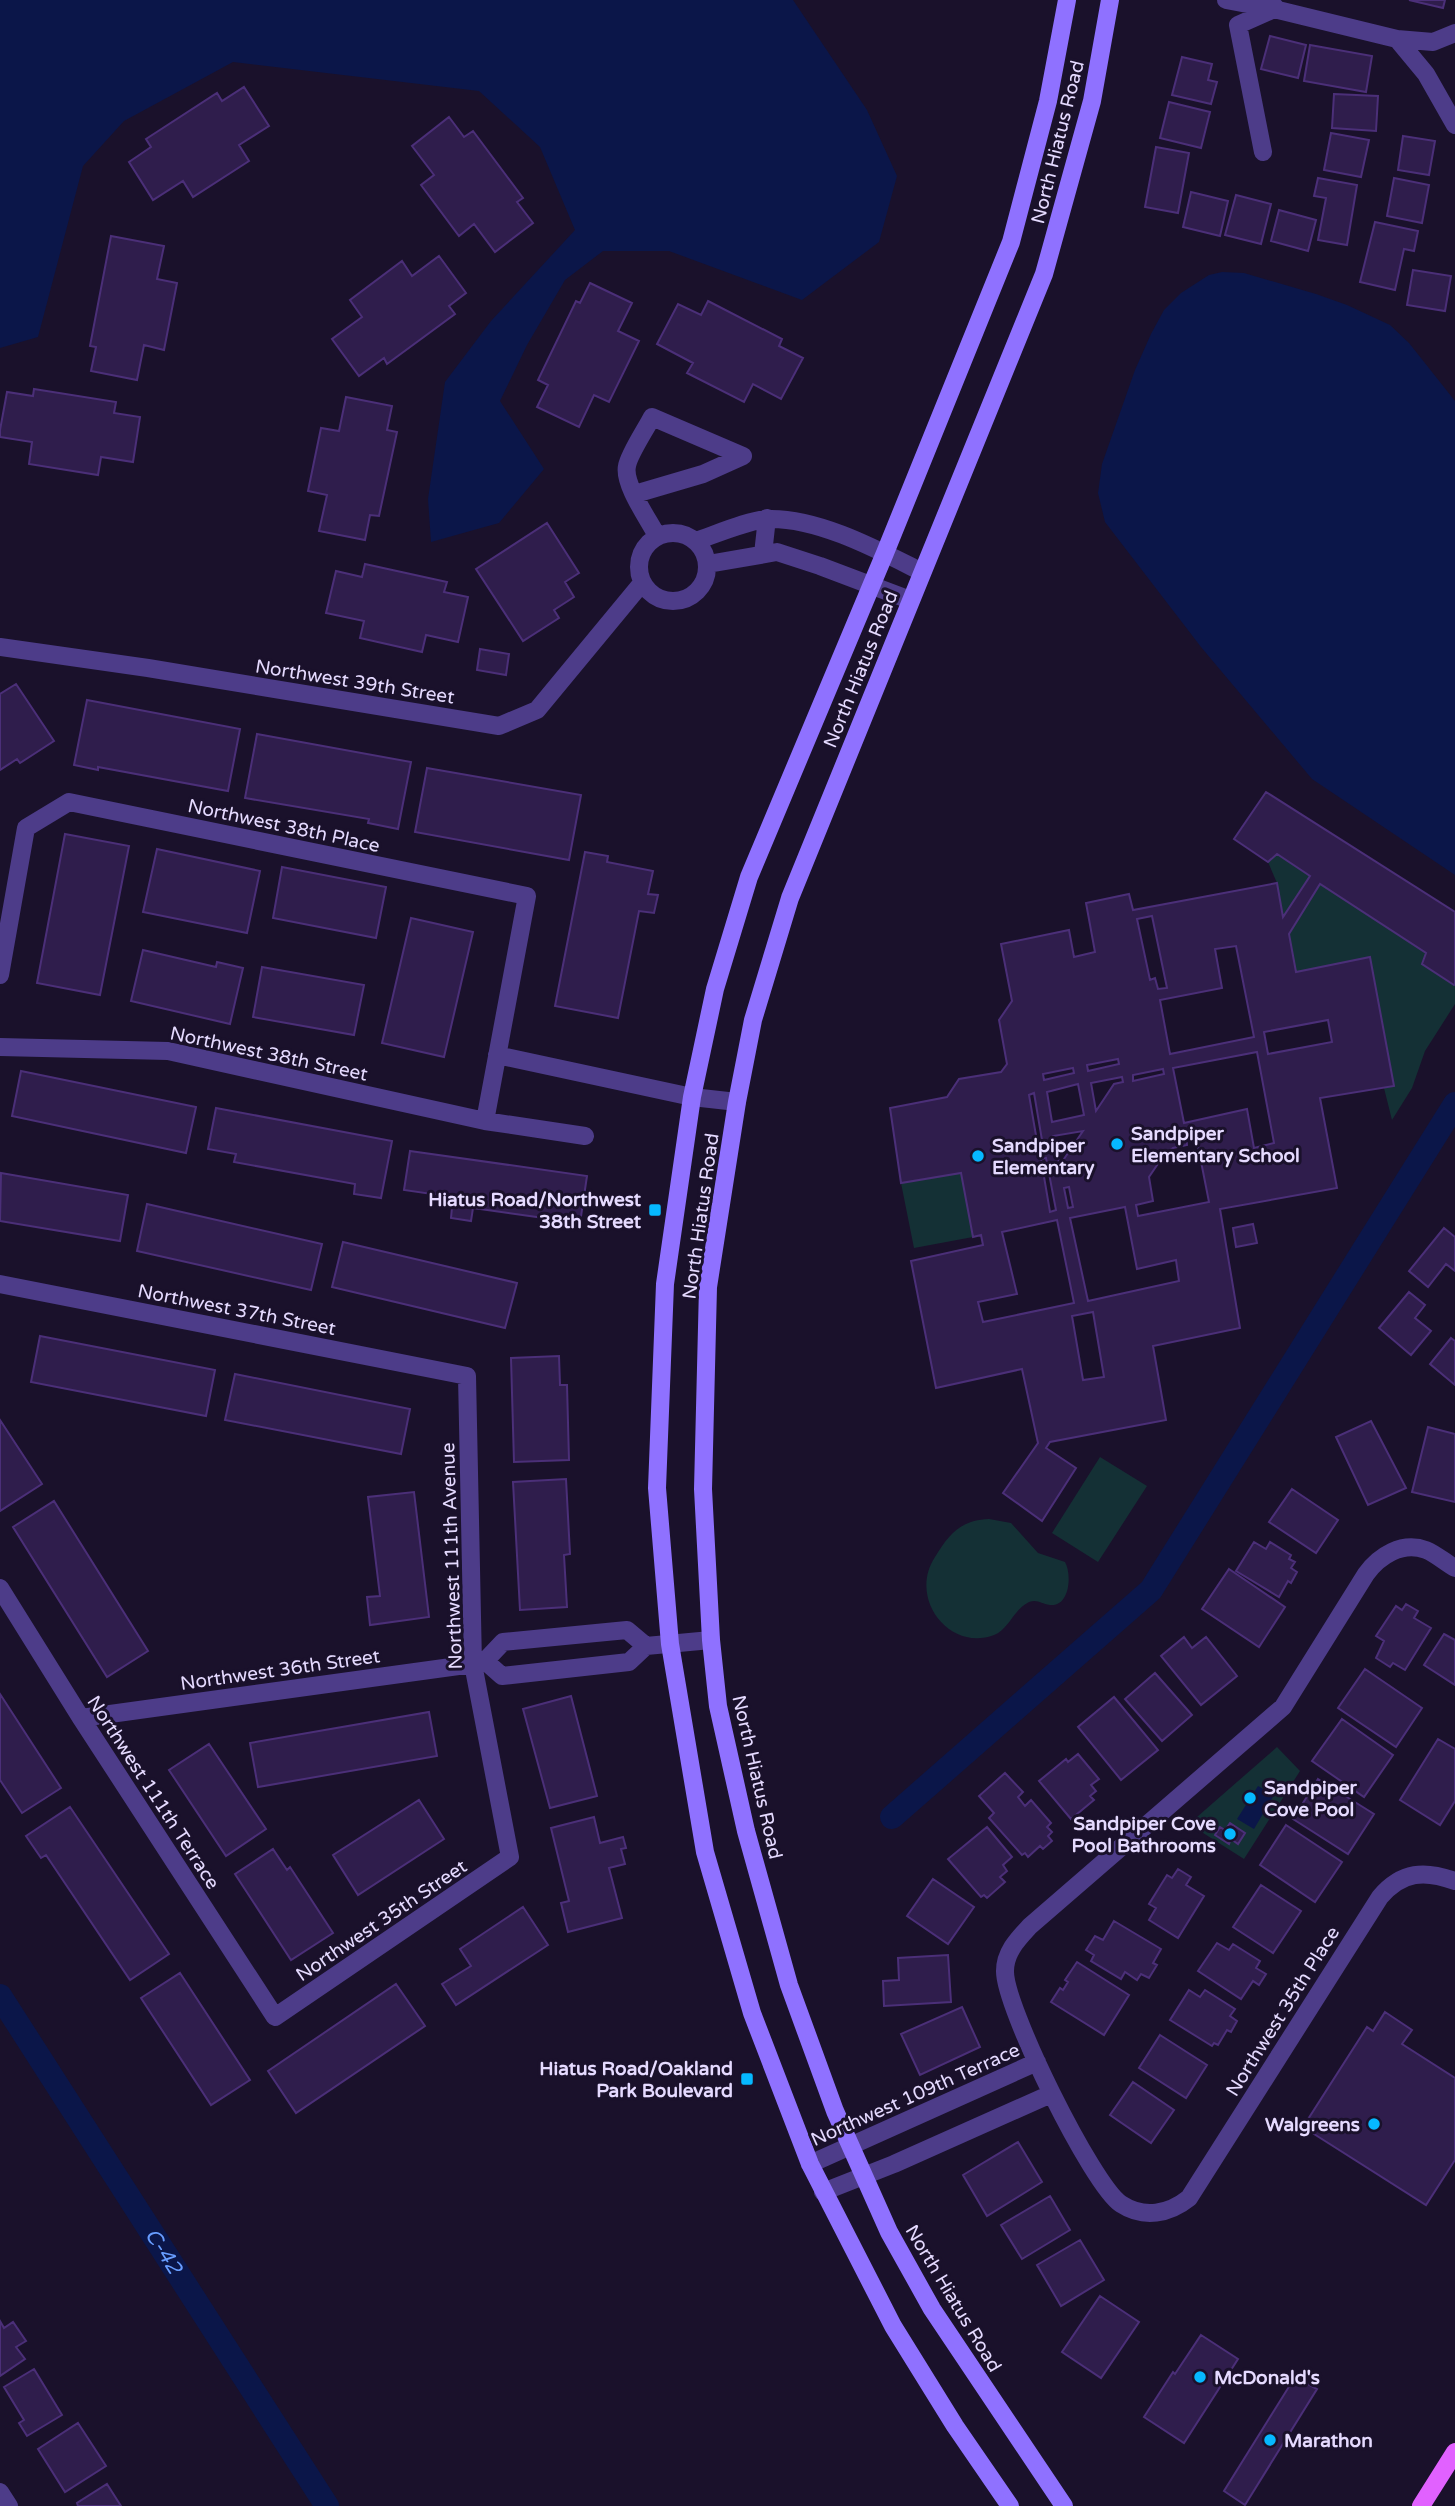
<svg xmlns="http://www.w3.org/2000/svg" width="1455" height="2506" viewBox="0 0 1455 2506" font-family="'Varela Round',sans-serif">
<rect width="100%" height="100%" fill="#1a112b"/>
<path fill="#143035" d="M1277 854 1310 876 1283 917 1277 883 1268 862Z
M1320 884 1426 953 1422 964 1453 985 1455 984V1004L1425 1051 1412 1088 1392 1120 1384 1088 1394 1085 1370 957 1296 972 1289 934Z
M961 1173 973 1237 914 1248 901 1183Z
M1100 1457 1147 1486 1098 1562 1052 1533Z
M989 1519 1011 1523 1038 1553 1065 1562C1072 1574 1070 1607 1050 1605 1041 1604 1038 1599 1029 1602 1014 1609 1009 1629 994 1635 949 1652 908 1598 935 1557 949 1534 961 1520 989 1519Z
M1277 1747 1300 1771 1244 1859 1189 1824Z"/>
<path fill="#0b1649" d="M0 0H793L867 110 897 176 879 242 802 300 669 251H603L565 280 527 345 500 401 544 469 499 523 431 542 428 499 445 382 491 321 575 230 540 147 479 91 233 62 124 121 83 166 38 337 0 348Z
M1222 272 1244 273 1316 294 1347 305 1390 325 1409 343 1455 401V875L1312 779 1201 647 1105 522 1098 493 1102 464 1135 370 1151 334 1164 310 1181 293 1209 275Z
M1258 1786 1274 1795 1254 1829 1237 1819Z"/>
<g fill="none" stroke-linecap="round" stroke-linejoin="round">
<g stroke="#0b1649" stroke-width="24">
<path d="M892 1817 1151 1590 1455 1104"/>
<path id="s1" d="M0 1996 327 2506"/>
</g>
</g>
<path fill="#2f1d4c" stroke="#4b2f78" stroke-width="2" fill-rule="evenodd" d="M1409 0H1445L1443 8Z
M1270 36 1306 45 1298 78 1261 69Z
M1310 45 1372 56 1366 92 1304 81Z
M1182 57 1212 64 1208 80 1217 82 1211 104 1172 95Z
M244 87 269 126 239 145 249 161 193 197 183 181 153 200 129 162 151 147 146 139 217 93 222 101Z
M1334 94 1378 96 1376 131 1332 128Z
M1169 102 1210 112 1201 148 1160 138Z
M449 117 464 137 473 131 523 198 517 202 533 223 495 252 474 224 459 236 421 185 434 175 412 146Z
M1331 133 1369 140 1361 177 1324 170Z
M1403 136 1435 141 1429 175 1398 170Z
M1156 147 1189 153 1178 213 1145 207Z
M1318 178 1357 185 1347 245 1318 240 1326 198 1314 196Z
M1394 178 1429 185 1422 223 1387 216Z
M1191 192 1228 201 1220 236 1183 227Z
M1236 195 1271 204 1261 244 1225 235Z
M1279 210 1316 220 1308 251 1271 241Z
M1375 222 1418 231 1414 251 1404 249 1395 290 1360 282Z
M111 236 164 246 157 279 177 283 164 350 144 345 137 380 91 371 96 347 90 346Z
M439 256 466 293 449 306 455 314 387 364 384 358 359 376 332 339 362 317 350 300 402 261 412 276Z
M1413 270 1451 276 1445 311 1407 305Z
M590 283 632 303 618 331 639 341 609 402 594 395 579 427 537 407 548 385 538 380 576 301 580 303Z
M708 301 782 339 779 346 803 358 781 399 753 384 744 402 687 373 693 363 657 344 678 304 701 315Z
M34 389 116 402 114 413 140 417 133 462 101 457 98 475 29 464 32 442 0 437V430L7 392 33 396Z
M346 397 392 406 387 430 397 432 379 516 370 515 365 540 319 531 327 495 308 491 321 428 339 431Z
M547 523 579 573 565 582 574 597 554 610 559 618 523 641 476 569Z
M365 564 447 582 444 592 468 597 458 642 426 635 422 652 360 638 364 621 326 613 336 571 362 577Z
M480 649 509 654 506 675 477 670Z
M16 684 54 741 20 763 17 759 0 770V694Z
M87 700 240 729 228 791 98 767V770L74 765Z
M257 734 411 762 398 829 368 823 369 819 245 798Z
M427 768 581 795 569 860 415 832Z
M1266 792 1455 912V984L1454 985 1422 964 1426 953 1320 884 1289 934 1296 972 1370 957 1394 1086 1320 1098 1337 1188 1220 1209 1240 1328 1153 1346 1166 1420 1050 1442 1046 1448 1076 1468 1042 1521 1003 1493 1038 1443 1022 1369 936 1388 911 1261 983 1245 981 1235 973 1237 961 1173 901 1183 890 1108 947 1097 959 1079 1001 1072 1007 1064 999 1020 1012 1001 1001 944 1069 930 1074 957 1095 952 1086 903 1129 894 1133 910 1277 883 1283 917 1310 876 1277 854 1268 862 1234 839ZM1152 916 1167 988 1158 989 1155 978 1150 980 1137 919ZM1236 946 1254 1037 1170 1054 1160 1000 1222 988 1215 949ZM1328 1020 1332 1042 1268 1054 1264 1032ZM1257 1052 1274 1143 1254 1148 1247 1109 1184 1123 1173 1068ZM1118 1059 1119 1064 1088 1071 1087 1065ZM1073 1068 1074 1073 1044 1080 1043 1074ZM1163 1069 1164 1074 1133 1081V1075ZM1122 1077 1123 1082 1114 1084 1096 1111 1091 1083ZM1078 1084 1084 1115 1052 1122 1047 1092ZM1034 1093 1043 1146 1038 1147 1029 1095ZM1083 1131 1064 1159 1067 1175H1062L1053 1136ZM1195 1131 1209 1202 1138 1216 1136 1205 1153 1201 1149 1177 1164 1155 1173 1148 1187 1145 1186 1133ZM1046 1158 1056 1210 1050 1212 1041 1159ZM1069 1187 1073 1207 1068 1208 1064 1188ZM1125 1207 1137 1269 1176 1260 1179 1281 1088 1301 1070 1218ZM1057 1220 1074 1303 983 1322 978 1302 1017 1294 1002 1232ZM1093 1312 1104 1377 1083 1380 1072 1316Z
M65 834 129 846 100 995 37 983Z
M157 849 260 871 247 933 143 912Z
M585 852 608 856 607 862 653 871 648 894 658 895 654 913 639 911 618 1018 555 1006Z
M282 867 386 887 376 938 273 918Z
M411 918 473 932 444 1057 382 1043Z
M143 950 216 967 217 962 243 968 230 1024 131 1001Z
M262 967 364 985 354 1035 253 1017Z
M21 1071 196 1107 186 1153 12 1116Z
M216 1108 392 1141 381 1198 354 1194 355 1184 234 1162 236 1154 208 1149Z
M410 1151 587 1176 580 1223 473 1208 471 1221 451 1218 453 1197 404 1190Z
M1 1173 128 1195 120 1241 0 1221Z
M147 1204 322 1244 311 1290 137 1251Z
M1253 1224 1257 1243 1236 1247 1233 1228Z
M1444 1228 1455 1237V1271L1446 1264 1428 1287 1409 1271Z
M343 1242 517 1283 505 1328 332 1287Z
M1409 1292 1425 1305 1415 1318 1431 1331 1411 1355 1379 1328Z
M40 1336 215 1370 206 1416 31 1382Z
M1451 1338 1455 1341V1385L1430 1364Z
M559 1356 560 1385H567L569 1460 514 1462 511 1358Z
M235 1374 410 1409 401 1454 225 1420Z
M0 1420 42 1484 0 1511Z
M1371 1421 1406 1488 1368 1505 1336 1437Z
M1428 1427 1455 1434V1502L1412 1492Z
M566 1479 570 1554 564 1555 567 1607 520 1610 513 1482Z
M1292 1489 1338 1520 1316 1553 1269 1522Z
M414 1492 429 1617 370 1625 367 1597 380 1596 368 1497Z
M54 1501 148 1651 107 1677 13 1527Z
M1254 1542 1266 1549 1270 1542 1291 1555 1289 1559 1295 1562 1291 1568 1297 1572 1291 1583 1288 1581 1279 1597 1236 1571Z
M1229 1569 1285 1607 1259 1647 1202 1609Z
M1406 1604 1418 1611 1414 1618 1431 1628 1405 1670 1393 1663 1390 1667 1376 1658 1384 1641 1376 1636 1396 1606 1402 1610Z
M1444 1634 1455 1640V1685L1424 1665Z
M1184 1637 1192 1648 1206 1637 1237 1676 1201 1705 1161 1656Z
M1365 1669 1422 1708 1396 1747 1338 1708Z
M1155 1673 1192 1715 1162 1741 1125 1699Z
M0 1694 61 1788 22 1813 0 1780Z
M571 1696 597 1796 550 1808 523 1709Z
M1114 1697 1158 1750 1121 1780 1078 1727Z
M429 1712 437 1756 258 1787 250 1743Z
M1342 1719 1393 1755 1364 1797 1312 1761Z
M1438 1739 1455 1749V1801L1440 1825 1400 1800Z
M209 1744 266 1829 226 1856 169 1770Z
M1078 1754 1099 1779 1091 1785 1096 1791 1090 1796 1094 1800 1071 1819 1039 1781 1066 1759 1068 1762Z
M1005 1773 1023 1792 1018 1797 1025 1806 1031 1800 1051 1823 1047 1827 1052 1832 1048 1836 1052 1841 1043 1849 1040 1846 1028 1857 1025 1853 1022 1855 989 1818 994 1813 979 1796Z
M1318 1779 1374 1814 1348 1854 1293 1819Z
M419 1800 444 1839 358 1895 333 1855Z
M70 1807 169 1954 130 1980 46 1855 41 1858 26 1836Z
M594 1817 600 1843 623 1837 626 1848 621 1849 625 1864 609 1868 622 1918 568 1932 561 1903 569 1901 551 1828Z
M1230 1823 1245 1833 1238 1844 1231 1839 1229 1844 1215 1835 1220 1827 1225 1830Z
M1286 1825 1342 1862 1315 1902 1260 1865Z
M987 1827 1012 1857 1003 1865 1007 1871 1000 1877 1005 1882 987 1898 984 1895 981 1897 948 1859Z
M273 1849 287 1870 290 1867 333 1933 291 1960 235 1874Z
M1178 1869 1191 1877 1186 1885 1204 1896 1178 1938 1149 1920 1156 1908 1149 1904 1167 1875 1172 1878Z
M933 1879 974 1907 948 1944 907 1916Z
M1261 1885 1301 1911 1273 1953 1233 1927Z
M523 1907 548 1945 456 2005 442 1984 471 1966 460 1949Z
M1114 1921 1161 1949 1153 1963 1157 1965 1149 1978 1141 1974 1137 1980 1125 1972 1121 1979 1091 1961 1094 1955 1086 1950 1095 1936 1103 1940Z
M1217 1943 1229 1950 1233 1944 1260 1961 1256 1968 1266 1974 1259 1985 1253 1981 1241 1999 1198 1971Z
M948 1955 951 2002 884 2006 883 1981 899 1980 898 1958Z
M1077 1962 1129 1995 1104 2035 1051 2002 1060 1988 1063 1990 1068 1982 1065 1980Z
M180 1973 250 2080 211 2105 141 1998Z
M396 1984 425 2026 296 2113 268 2071Z
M1189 1990 1200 1997 1205 1990 1235 2009 1230 2016 1237 2021 1231 2032 1227 2030 1218 2045 1214 2043 1212 2046 1170 2020Z
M962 2007 980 2047 920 2075 901 2034Z
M1385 2012 1412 2030 1402 2044 1455 2078V2160L1426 2205 1303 2127 1367 2027 1373 2031Z
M1160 2035 1207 2065 1186 2098 1139 2068Z
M1133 2082 1174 2110 1151 2143 1110 2115Z
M1018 2142 1042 2182 987 2216 963 2175Z
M1050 2196 1070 2230 1022 2259 1001 2225Z
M1080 2240 1104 2280 1061 2306 1037 2265Z
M1100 2296 1139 2322 1101 2378 1062 2352Z
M0 2321 4 2328 13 2322 26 2341 16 2347 25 2359 0 2376Z
M1201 2335 1238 2359 1184 2443 1144 2417 1173 2372 1175 2374Z
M34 2369 62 2415 27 2436 19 2423 24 2420 4 2387Z
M1295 2377 1317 2389 1245 2505 1224 2491Z
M78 2423 106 2466 65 2492 38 2449Z
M107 2484 121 2506H78L77 2503Z"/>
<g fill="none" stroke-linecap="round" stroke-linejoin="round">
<path stroke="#4d3c89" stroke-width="18" d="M1226 0 1274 9 1397 39 1426 74 1455 125
M1397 39 1433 42 1455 33
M1263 152 1238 25 1274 9 1275 7
M635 494 703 474 743 456 652 417C646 429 629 454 627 466 623 484 649 520 657 536
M639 567a34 34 0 1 1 68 0a34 34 0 1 1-68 0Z
M696 541C714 535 751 519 769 519 819 518 878 550 922 572
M763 554 767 518
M708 564 777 552 820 566 910 600
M0 647 148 668 499 726 537 710 642 583
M0 975 26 828 69 802 527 896 485 1121
M0 1047 168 1051 485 1121 585 1136
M497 1055 692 1097 737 1102
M0 1284 467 1376 473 1664 510 1857 275 2017 81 1718 0 1588
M1455 1568C1446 1563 1436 1554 1426 1550 1402 1541 1379 1556 1366 1574L1283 1707 1030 1926C1018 1939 1005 1952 1005 1971 1004 2006 1092 2185 1121 2204 1144 2219 1169 2214 1189 2198L1380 1897C1402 1871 1425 1870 1455 1881
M485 1661 502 1676 629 1662 646 1646 711 1640
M81 1718 473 1664 485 1661 503 1642 627 1630 646 1646
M810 2164 1037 2062
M823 2192 894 2164 1051 2094
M0 2492 9 2506"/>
<path stroke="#8f71ff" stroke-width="18" d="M1010 2506 955 2426 893 2326 810 2164 752 2013 705 1852 670 1644 657 1488 665 1284 692 1097 715 989 749 877 885 553 1011 242 1048 101 1067 0
M1064 2506 932 2309 889 2232 835 2111 789 1985 746 1831 718 1706 711 1640 703 1489 708 1287 737 1102 753 1020 790 898 1044 274 1092 101 1110 0"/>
<path stroke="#e161ff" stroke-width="18" d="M1421 2506 1455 2452"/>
</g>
<g fill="#06b8ff" stroke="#1a112b" stroke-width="2.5">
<circle cx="1117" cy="1144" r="7"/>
<circle cx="978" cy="1156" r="7"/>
<rect x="648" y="1203" width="14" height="14" rx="3.5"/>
<circle cx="1250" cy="1798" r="7"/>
<circle cx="1230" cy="1834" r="7"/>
<rect x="740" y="2072" width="14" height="14" rx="3.5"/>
<circle cx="1374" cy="2124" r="7"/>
<circle cx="1200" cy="2377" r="7"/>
<circle cx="1270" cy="2440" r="7"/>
</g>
<g text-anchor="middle" stroke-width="6" stroke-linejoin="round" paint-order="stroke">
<g font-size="19" fill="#e5daff" stroke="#1a112b">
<text transform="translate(1057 142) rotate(-76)" y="7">North Hiatus Road</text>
<text transform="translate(860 669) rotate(-68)" y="7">North Hiatus Road</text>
<text transform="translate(355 681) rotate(9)" y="7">Northwest 39th Street</text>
<text transform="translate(284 825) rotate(12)" y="7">Northwest 38th Place</text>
<text transform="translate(269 1053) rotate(12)" y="7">Northwest 38th Street</text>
<text transform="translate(700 1216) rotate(-82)" y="7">North Hiatus Road</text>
<text transform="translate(237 1309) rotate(11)" y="7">Northwest 37th Street</text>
<text transform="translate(451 1556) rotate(-92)" y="7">Northwest 111th Avenue</text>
<text transform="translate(280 1669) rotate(-8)" y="7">Northwest 36th Street</text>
<text transform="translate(758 1777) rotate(77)" y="7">North Hiatus Road</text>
<text transform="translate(154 1792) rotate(57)" y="7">Northwest 111th Terrace</text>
<text transform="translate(381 1920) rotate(-34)" y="7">Northwest 35th Street</text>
<text transform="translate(1282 2011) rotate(-58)" y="7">Northwest 35th Place</text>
<text transform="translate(915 2094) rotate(-24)" y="7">Northwest 109th Terrace</text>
<text transform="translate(954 2298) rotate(59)" y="7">North Hiatus Road</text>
</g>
<g font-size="19" font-weight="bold" fill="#e5daff" stroke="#1a112b" text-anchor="start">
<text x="1131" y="1140">Sandpiper<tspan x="1131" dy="22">Elementary School</tspan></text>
<text x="992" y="1152">Sandpiper<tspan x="992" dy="22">Elementary</tspan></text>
<text x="641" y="1206" text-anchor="end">Hiatus Road/Northwest<tspan x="641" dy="22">38th Street</tspan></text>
<text x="1264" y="1794">Sandpiper<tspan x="1264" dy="22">Cove Pool</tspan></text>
<text x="1216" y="1830" text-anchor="end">Sandpiper Cove<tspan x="1216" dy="22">Pool Bathrooms</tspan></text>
<text x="733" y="2075" text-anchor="end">Hiatus Road/Oakland<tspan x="733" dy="22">Park Boulevard</tspan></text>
<text x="1360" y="2131" text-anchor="end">Walgreens</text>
<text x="1214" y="2384">McDonald's</text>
<text x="1284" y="2447">Marathon</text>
</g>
<g font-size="21" font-style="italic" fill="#689dff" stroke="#1a112b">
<text dy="7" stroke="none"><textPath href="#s1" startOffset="303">C-42</textPath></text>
</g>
</g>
</svg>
